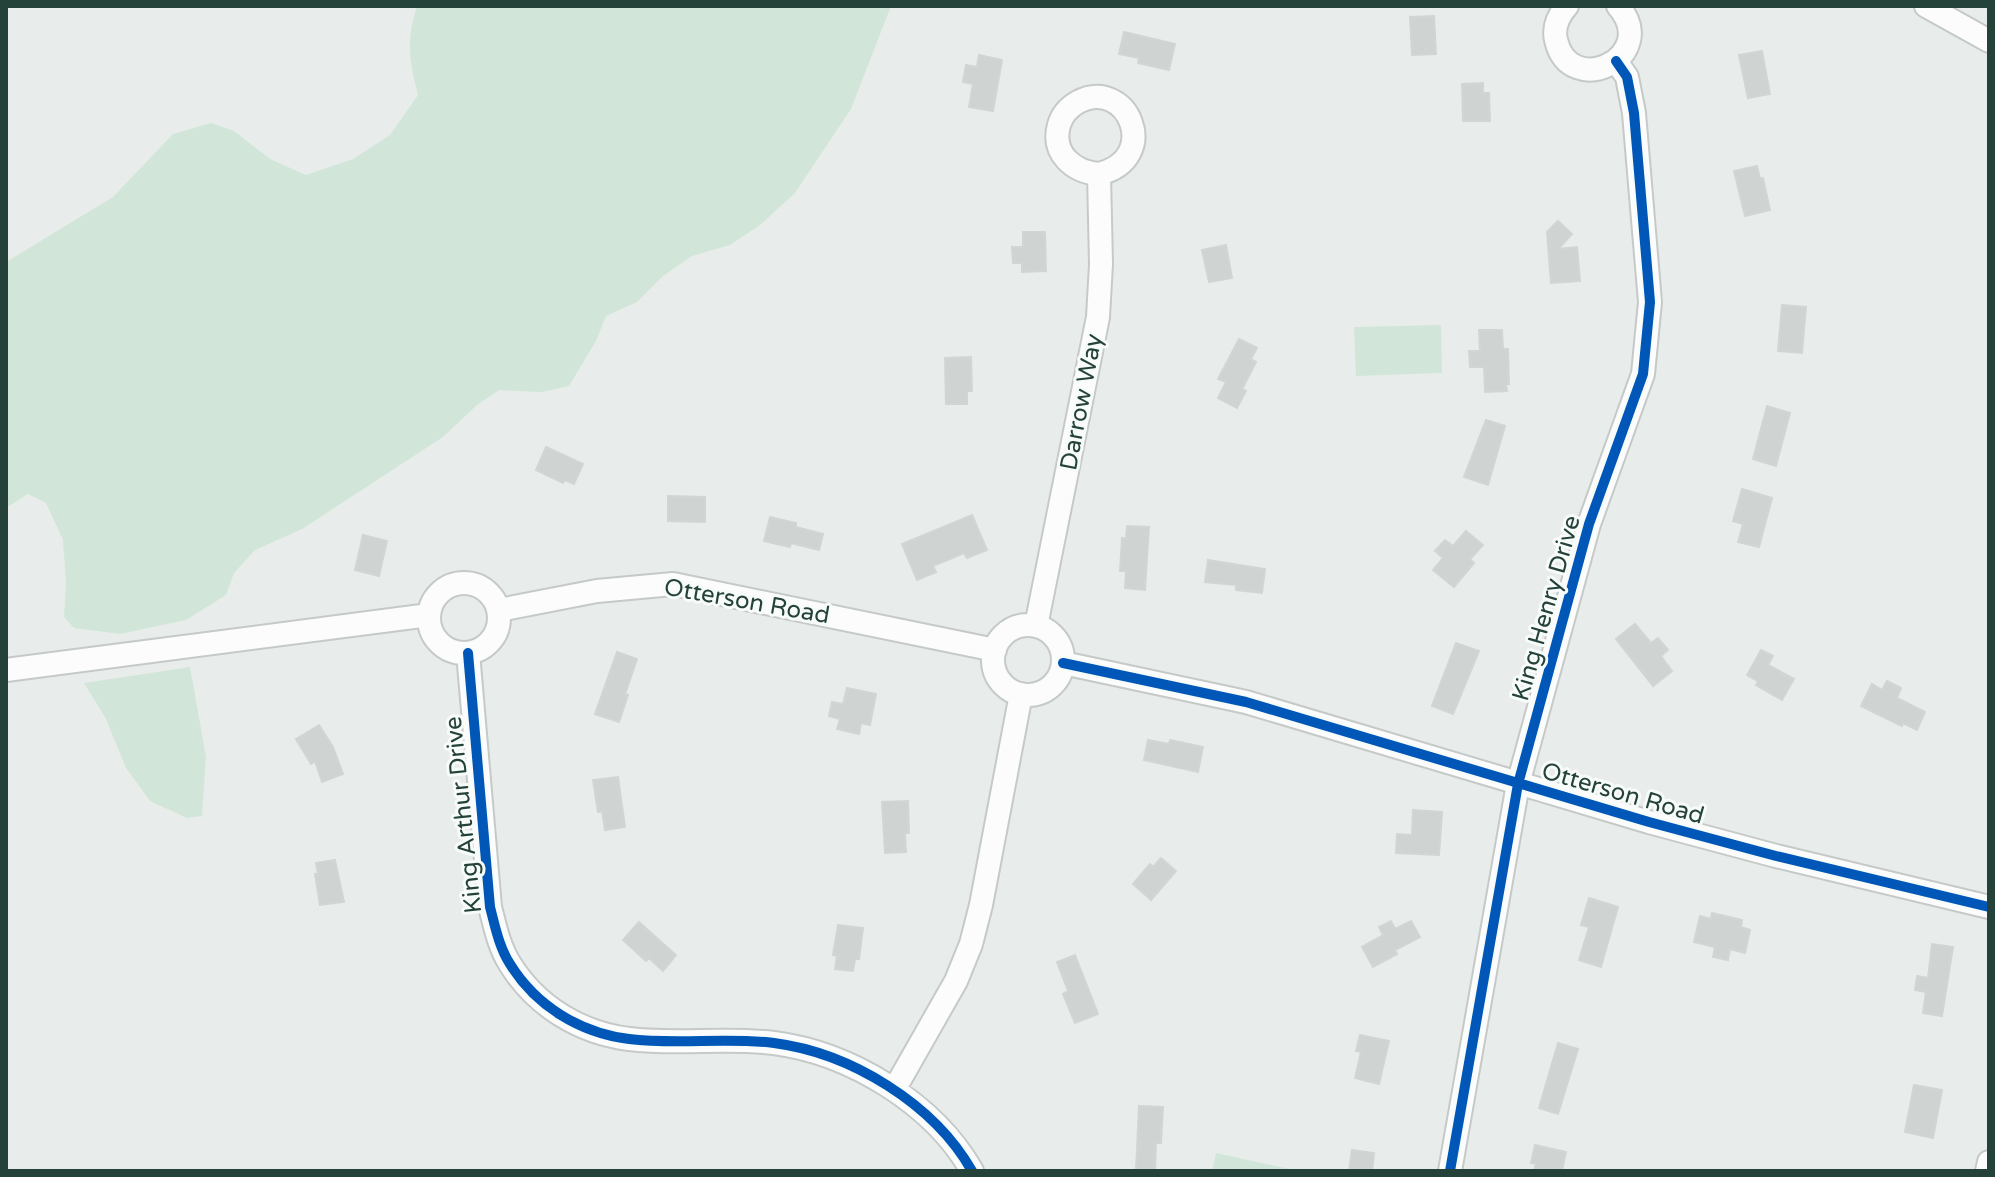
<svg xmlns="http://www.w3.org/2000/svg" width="1995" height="1177" viewBox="0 0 1995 1177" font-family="'Varela Round',sans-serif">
<rect width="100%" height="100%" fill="#e8edeb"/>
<path fill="#d1e6d8" d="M417 6H891L851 109 795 193 760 225 730 245 692 256 663 276 637 302 606 316 596 341 569 386 542 392 499 390 477 405 443 437 302 529 255 550 234 573 226 595 186 620 120 634 74 628 64 617 66 583 63 540 46 503 28 494 6 508V262L113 197 173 134 211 123 234 131 270 159 306 175 353 159 390 135 418 95C409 60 406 41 417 6Z
M1441 325 1442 373 1356 376 1354 327Z
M190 667 206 757 202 816 187 818 150 801 126 768 105 717 84 683Z
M1216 1153 1299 1171H1212Z"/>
<path fill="#cfd4d2" stroke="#d1d6d4" stroke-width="2" d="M1434 16 1436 54 1412 55 1410 17Z
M1124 32 1175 44 1169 70 1138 63 1139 58 1119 54Z
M1762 51 1770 94 1748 98 1739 55Z
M979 55 1002 60 993 111 969 107 973 84 963 82 966 65 977 67Z
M1483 83V93H1489L1490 121H1463L1462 84Z
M1757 166 1760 179 1763 178 1770 210 1745 216 1734 171Z
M1558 221 1572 234 1558 249 1577 247 1580 281 1551 283 1547 232Z
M1023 232H1045L1046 271 1022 272V263H1013L1012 247H1023Z
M1226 245 1232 278 1209 282 1202 250Z
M1782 305 1806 307 1802 353 1778 351Z
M1479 330H1502L1503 349H1508L1509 384H1506L1507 391 1485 392 1484 367H1470L1469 351H1480Z
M1239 339 1257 348 1251 359 1256 362 1242 389 1246 391 1237 408 1218 398 1226 382 1218 379Z
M971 357 972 391H967V404H946L945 358Z
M1767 406 1790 413 1776 466 1753 459Z
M1486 420 1505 426 1488 485 1464 477Z
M546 447 583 464 574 484 565 480 563 483 536 470Z
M1742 489 1772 498 1759 547 1738 542 1743 524 1733 521Z
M668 496 705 497V522L668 521Z
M972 515 987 550 967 558 964 553 933 566 936 572 917 580 902 544Z
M770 517 796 523V527L823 534 819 550 791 543 790 547 764 541Z
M1127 526 1149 527 1145 590 1125 588 1126 571H1120L1122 538 1126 539Z
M1466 531 1483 545 1470 559 1474 563 1454 587 1433 570 1443 558 1435 551 1445 540 1453 546Z
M363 535 387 541 379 576 355 570Z
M1208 560 1265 569 1262 593 1236 590V585L1205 582Z
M1635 624 1651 643 1658 638 1668 650 1661 656 1672 671 1653 686 1616 639Z
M1456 643 1479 651 1453 714 1432 706Z
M1761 650 1773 656 1768 665 1794 679 1782 700 1756 685 1758 681 1747 675Z
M617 652 637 659 625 694 628 695 619 722 595 714Z
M1887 681 1901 688 1897 698 1925 712 1917 730 1903 723 1902 726 1861 706 1872 684 1882 690Z
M847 688 876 694 870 725 861 723 859 734 837 729 840 719 829 716 832 702 843 704Z
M319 725 333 747 343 774 322 782 315 761 311 764 296 739Z
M1148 740 1169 744 1170 740 1203 747 1198 772 1144 760Z
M618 777 625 827 605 830 602 811 598 812 593 780Z
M908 801 909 833H905L906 852 885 853 882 802Z
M1413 810 1442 812 1439 855 1396 853 1397 834 1412 835Z
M1161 858 1176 871 1151 900 1133 884 1150 864 1153 867Z
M335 860 344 902 320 905 315 874H318L316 863Z
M1589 898 1618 907 1601 967 1579 960 1589 927 1581 925Z
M1712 913 1742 920 1741 927 1750 930 1745 953 1730 949 1728 960 1713 957 1715 947 1694 942 1700 916 1711 919Z
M1391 921 1395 929 1411 921 1420 937 1395 950 1397 954 1373 967 1362 947 1383 935 1379 927Z
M639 922 676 955 663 971 649 958 646 961 623 940Z
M838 925 863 928 859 959H855L853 971 835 969 837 956 833 955Z
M1932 944 1953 947 1942 1016 1923 1013 1926 992 1915 990 1917 976 1928 978Z
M1075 955 1098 1014 1075 1023 1063 994 1068 991 1057 962Z
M1360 1035 1389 1041 1379 1084 1355 1078 1361 1052 1356 1051Z
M1558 1043 1578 1049 1558 1114 1539 1108Z
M1914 1085 1942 1090 1933 1138 1905 1132Z
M1139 1106 1163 1107 1161 1143H1156L1155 1171 1136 1170Z
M1535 1145 1566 1152 1562 1171H1534L1536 1164 1531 1163Z
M1352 1150 1374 1153 1372 1171H1349Z"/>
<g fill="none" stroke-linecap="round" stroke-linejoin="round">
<defs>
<path id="minor" d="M1567 6C1558 16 1553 27 1556 40 1570 101 1662 56 1618 6
M1926 6 1989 41
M429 618a35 35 0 1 1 70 0a35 35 0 1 1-70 0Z
M499 610 597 591 673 584 995 650
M993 660a35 35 0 1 1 70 0a35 35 0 1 1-70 0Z
M1036 626 1098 317 1101 264 1099 174C1163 158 1127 76 1078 102 1069 107 1062 115 1059 125 1051 154 1074 172 1099 174
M468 653 490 907C495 926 499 947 510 964 536 1006 580 1033 629 1039 677 1045 726 1037 774 1043 851 1053 934 1104 972 1171
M1063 663 1246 702 1649 822 1776 856 1989 907
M6 670 429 615
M894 1090 956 981 971 944 981 905 1021 694
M1450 1171 1518 784 1589 524 1643 374 1650 302 1634 113 1627 77 1616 61
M1987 1171 1989 1162"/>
</defs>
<use href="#minor" stroke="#c5cac8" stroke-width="26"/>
<use href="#minor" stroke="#fcfcfc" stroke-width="22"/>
<defs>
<path id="cycleway" d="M468 653 490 907C495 926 499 947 510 964 536 1006 580 1033 629 1039 677 1045 726 1037 774 1043 851 1053 934 1104 972 1171
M1063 663 1246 702 1649 822 1776 856 1989 907
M1450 1171 1518 784 1589 524 1643 374 1650 302 1634 113 1627 77 1616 61"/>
</defs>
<use href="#cycleway" stroke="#f7fbf9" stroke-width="15"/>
<use href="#cycleway" stroke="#0057b8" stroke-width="10"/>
</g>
<g text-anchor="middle" stroke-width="6" stroke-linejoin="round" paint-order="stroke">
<g font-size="24" fill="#24423a" stroke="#f7fbf9">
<text transform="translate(1081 402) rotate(-79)" y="8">Darrow Way</text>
<text transform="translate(747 601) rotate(10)" y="8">Otterson Road</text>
<text transform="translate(1546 608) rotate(-74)" y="8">King Henry Drive</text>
<text transform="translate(1623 793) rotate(16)" y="8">Otterson Road</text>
<text transform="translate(463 815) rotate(-96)" y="8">King Arthur Drive</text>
</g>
</g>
<rect width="1995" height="1177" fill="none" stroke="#24423a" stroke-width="16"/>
</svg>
